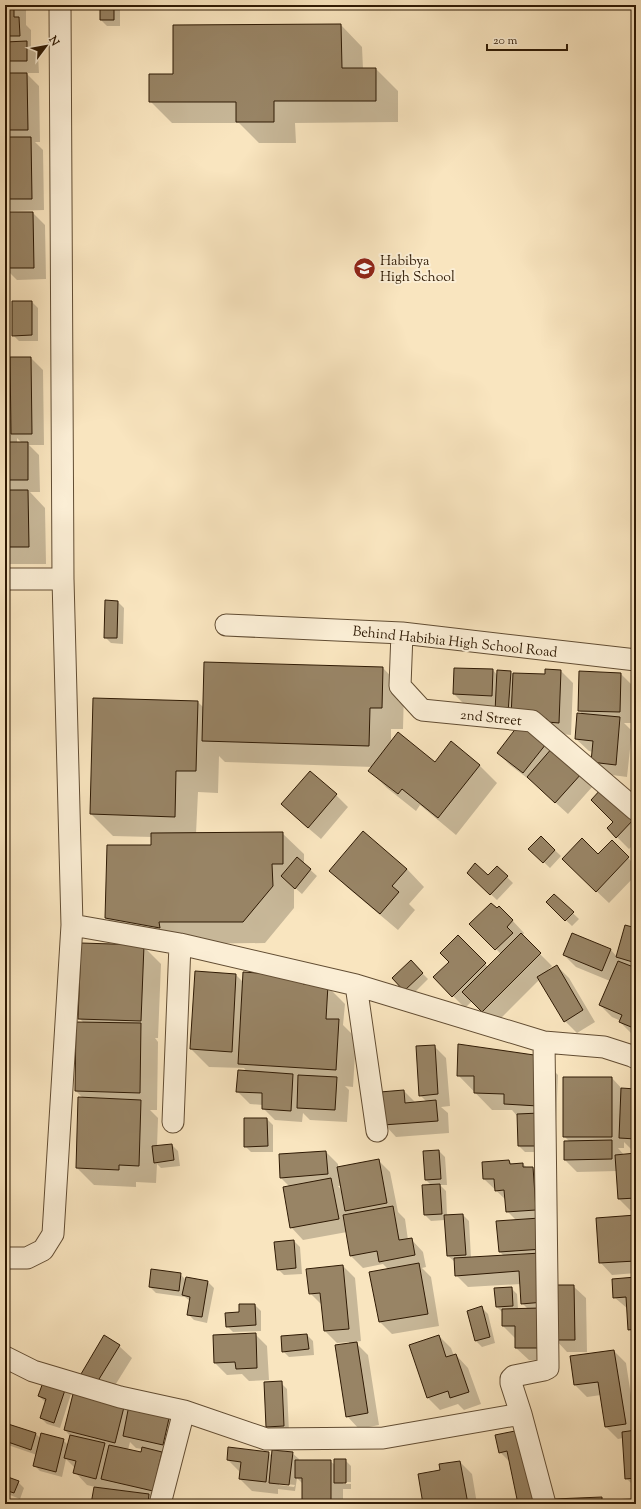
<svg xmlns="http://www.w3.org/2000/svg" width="641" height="1509" viewBox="0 0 641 1509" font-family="'Sorts Mill Goudy',serif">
<rect width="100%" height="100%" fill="#f9e5bf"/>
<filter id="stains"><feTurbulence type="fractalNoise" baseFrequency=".005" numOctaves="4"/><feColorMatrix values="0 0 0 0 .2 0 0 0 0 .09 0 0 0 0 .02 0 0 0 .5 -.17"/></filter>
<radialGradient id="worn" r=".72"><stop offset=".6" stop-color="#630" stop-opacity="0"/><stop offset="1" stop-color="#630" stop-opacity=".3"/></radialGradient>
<path fill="#0003" fill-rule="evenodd" d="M5 5H26V25L31 30V48L38 55 39 73H26L39 86 40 142H35L43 150 44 210 11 211 5 204Z
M101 5H120V26H107L101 20Z
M392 5H408V7H394Z
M341 25 362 47 363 69H376L398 91V122L295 123 296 143H259L239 123H172L150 101 174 75Z
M5 213H33L45 225 46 279 17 280 5 268Z
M32 302 38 308V341H19L13 335Z
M31 358 43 370 44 445H29L39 455 40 492H30L45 508 46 564H5V496H10V492H5V414L12 421ZM17 438 22 443H17Z
M118 602 124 608 123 644 111 643 105 637Z
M383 668 404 690 403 729H391V743L435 763 452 743 480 766 497 783 456 835 420 805 416 811 387 788 370 771 373 767 225 762 219 756 218 793 198 792 196 834 282 833 304 854V864L317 876 302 894 294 887V908L265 943 181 944 128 940 106 918 152 846V837L113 836 91 814 94 699 198 702 204 708Z
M454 669 493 670 498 676 511 672 514 675H545L546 670 561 671 573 683 571 735 561 734 593 786 568 814 535 784 510 765 498 753 520 725 466 706 454 694Z
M580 672 621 674 633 686 632 723H624L632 731 627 777 605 774 592 762 593 752 589 751 576 739 583 715 579 710Z
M602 790 636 822V842L629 849 608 828 614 822Z
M336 795 348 807 321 839 294 816Z
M541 837 561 856 550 868 530 849Z
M612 842 636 866V875L609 903 575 871 598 856Z
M497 867 513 883 497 900 468 873 488 877Z
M407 869 424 887 409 904 415 910 398 930 348 888 331 871Z
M554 895 579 919 572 926 547 902Z
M511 919 524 933 522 936 552 966 547 971 557 966 569 978 595 1022 577 1033 565 1021 540 979 495 1024 472 1001 465 1008 435 978 450 962 458 937 488 967 501 954 471 924Z
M636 929V1036L632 1034 620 1022 621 1021 612 1017 600 1005 610 981 576 967 564 955 573 934 611 950 617 957Z
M143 946 161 964 158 1038H155L158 1042 157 1110H150L158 1118 157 1147 172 1145 178 1151 180 1166 161 1168 157 1164 156 1183 136 1182V1187L94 1185 77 1168 83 1098 76 1091 84 1023 79 1018Z
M411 962 428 979 411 996 394 978Z
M196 972 236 975 244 983V974L327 986 345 1004 343 1025 356 1038 353 1087 345 1086 349 1090 347 1122 310 1120 303 1113 302 1122 275 1120 263 1108V1105L250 1104 238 1092 247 1072 244 1068 209 1067 191 1049Z
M434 1046 446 1058 450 1106 441 1107 448 1113 449 1133 396 1137 384 1124 404 1091 416 1103 427 1102 420 1095Z
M540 1057 558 1075 556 1123 545 1122 546 1152H525L519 1146 518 1117 512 1110H492L458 1075Z
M612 1078 623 1090H636V1150H632L624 1142V1148H618L624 1155 636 1154V1211H631L619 1199 617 1171 577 1172 565 1160 570 1142 564 1136Z
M267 1119 273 1125V1152H251L245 1146Z
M439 1151 445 1157 447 1185H440L446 1191 447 1216 463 1215 469 1221 471 1258 504 1256 500 1252 516 1220 507 1211 506 1200 484 1179 509 1161 512 1164H523L527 1168H533L545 1180 554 1286H573L586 1298 587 1352H567L554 1338V1360H529L516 1348 515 1338 503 1326V1313L497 1307 511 1288 517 1294 518 1309H528L522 1303 521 1284 468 1287 456 1275 455 1262 448 1256 445 1220 431 1221 425 1215 431 1185 426 1180Z
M326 1152 338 1164V1167L378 1160 390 1172 398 1212 405 1219 408 1240 411 1239 423 1252 426 1267 422 1268 431 1277 439 1326 392 1334 380 1322 389 1270 383 1264 363 1268 351 1256 347 1232 303 1240 291 1227 290 1187 281 1178ZM338 1186H341L342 1191Z
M636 1216V1273L612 1275 600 1262Z
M294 1241 300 1247 302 1274 284 1275 278 1269Z
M343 1266 355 1278 361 1341 355 1342 368 1355 379 1425 359 1429 347 1416 349 1342 337 1343 325 1331 322 1305 310 1293Z
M180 1274 186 1280V1278L208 1282 214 1288 207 1323 194 1320 188 1314 190 1301 185 1297 156 1293 150 1287Z
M636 1278V1336L629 1329 628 1309 614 1297Z
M255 1305 261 1311V1331L233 1332 227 1326 241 1313Z
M482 1308 488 1314 495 1343 482 1347 476 1341Z
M255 1334 267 1346 269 1380 249 1381 242 1374 227 1375 215 1363Z
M307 1335 313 1341 314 1355 289 1357 283 1351Z
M439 1336 451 1348 454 1356 456 1355 468 1368 481 1404 464 1410 458 1404 440 1410 428 1398 410 1345Z
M105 1337 119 1346 132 1358 109 1395 94 1386Z
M614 1351 626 1363 636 1428V1488L626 1478 623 1438 618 1439 606 1427 601 1395 587 1397 575 1385Z
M45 1378 72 1391 60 1428 47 1424 41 1418 46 1403 39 1396Z
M281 1383 287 1389 289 1432H273L267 1426Z
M74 1391 169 1415 181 1428 158 1504H92L95 1487 87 1485 75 1472 76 1469 66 1459 62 1477 40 1471 34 1465 37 1455 5 1444V1424L36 1434 41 1439 63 1440 68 1445 70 1436 65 1430ZM130 1442 136 1448 142 1449 141 1453 128 1450Z
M496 1436 544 1504H519L511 1463 500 1452Z
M269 1453 272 1456 292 1453 299 1459 298 1461H330L335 1465 345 1460 351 1466V1489H343V1504H303V1484L297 1478 295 1491 278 1489V1494L252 1491 240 1479 241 1473 228 1460ZM343 1482H351V1484H343ZM279 1483 295 1485 294 1487 279 1485Z
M460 1462 472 1474 477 1504H424L441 1471Z
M5 1477 18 1482 24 1488 20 1499 5 1493Z
M601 1498 607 1504 636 1500V1504H555Z"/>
<path fill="#988465" stroke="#2f1a04" d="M5 5H14V17H19L20 36H5Z
M100 5H114V20H100Z
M341 24 342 68H376V101H274V122H236V102H149V74H173V25Z
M27 41V61H5V42Z
M5 73H27L28 130H5Z
M5 137H31L32 199H5Z
M5 212H33L34 268H5Z
M12 301H32V335L12 336Z
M10 357H31L32 434H11Z
M5 442H28V480H5Z
M9 490H28L29 547H5V495H9Z
M105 600 118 601 117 638H104Z
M204 662 383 667 382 708H370L369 746 202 741Z
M454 668 493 669 492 696 453 694Z
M545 669 561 670 559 723 547 722V719L511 717 513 673 545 674Z
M497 670 511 671 508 713 495 712Z
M579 671 621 673 620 712 578 711Z
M93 698 198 701 196 771H176L175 817 90 814Z
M577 713 620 717 616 765 591 762 593 741 575 739Z
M520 723 546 744 523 773 497 753Z
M398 732 435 762 451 741 480 765 438 818 402 789 398 794 368 771Z
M553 747 582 773 555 803 527 777Z
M310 771 337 794 308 828 281 804Z
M602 788 634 819 616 838 607 828 613 822 591 800Z
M363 831 407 869 392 886 399 892 380 914 329 871Z
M283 832V864H272L273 886 243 922H159L160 928 105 918 107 845H151V833Z
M541 836 555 850 543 863 528 849Z
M582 838 598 854 612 840 629 857 596 892 562 859Z
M297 857 311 869 295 889 281 876Z
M475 863 488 875 497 866 508 876 490 895 467 873Z
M554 894 574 912 565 921 546 902Z
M491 903 497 908 499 906 513 920 507 927 513 933 495 950 469 924Z
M625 925 636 928V963L616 957Z
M521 933 541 953 482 1012 462 992Z
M572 933 611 949 602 971 563 955Z
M458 935 486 963 452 997 433 977 449 962 440 953Z
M81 943 144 945 141 1021 78 1019Z
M411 960 423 973 404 991 392 978Z
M618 961 636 968 633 976 636 977V1029L619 1022 622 1015 599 1005Z
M557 965 583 1010 564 1022 537 977Z
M195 971 236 974 232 1052 190 1049Z
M243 972 303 976V984L328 985 326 1019H339L336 1070 238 1064Z
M76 1022 141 1023 140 1093 75 1091Z
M458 1044 541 1056 538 1106 504 1104V1094L474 1093V1076H457Z
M435 1045 438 1094 419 1096 416 1046Z
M238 1070 293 1074 291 1111 262 1109V1093L236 1092Z
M298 1075 337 1077 335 1110 297 1108Z
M563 1077H612V1137H563Z
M621 1088 636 1089V1139L619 1138Z
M404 1090 405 1103 436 1100 438 1121 383 1125 380 1092Z
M78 1097 141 1100 139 1166 119 1165V1170L76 1168Z
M540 1113 541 1146H518L517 1114Z
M244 1118H267L268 1146 244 1147Z
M612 1140V1159L564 1160V1141Z
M172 1144 174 1160 154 1163 152 1146Z
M439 1150 441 1179 425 1180 423 1151Z
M326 1151 328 1174 280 1178 279 1154Z
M636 1153V1198L618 1199 615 1155Z
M379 1159 387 1203 345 1211 337 1167Z
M509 1160 510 1164 523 1163V1167H533L536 1210 506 1212 504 1190 495 1191 494 1179H483L482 1162Z
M331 1178 339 1219 290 1228 283 1187Z
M440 1184 442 1214 424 1215 422 1185Z
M393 1206 399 1240 412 1238 415 1255 379 1262 377 1251 350 1256 343 1215Z
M463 1214 466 1255 447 1256 444 1215Z
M636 1215V1261L599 1263 596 1218Z
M540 1218 543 1249 499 1252 496 1221Z
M294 1240 296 1268 277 1270 274 1242Z
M541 1253 544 1302 521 1304 519 1271 455 1276 454 1258Z
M419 1263 428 1314 379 1322 369 1272Z
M343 1265 349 1329 324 1331 320 1293 309 1294 306 1269Z
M151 1269 181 1273 179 1291 149 1287Z
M186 1277 208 1281 202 1317 187 1315 190 1297 182 1295Z
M636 1277V1329L628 1330 626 1297 613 1298 612 1279Z
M553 1285H574L575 1340H554Z
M512 1287 513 1306 496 1307 494 1288Z
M239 1304H255L256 1325 226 1327 225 1313 239 1312Z
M482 1306 490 1337 475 1341 467 1311Z
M541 1308 543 1348H515V1326H502V1309Z
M256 1333 257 1368 236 1369 235 1362 214 1363 213 1335Z
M307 1334 309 1349 282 1352 281 1336Z
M104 1335 120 1345 96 1384 81 1374Z
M439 1335 446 1357 456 1354 469 1392 450 1398 448 1391 427 1398 409 1345Z
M357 1342 368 1413 346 1417 335 1345Z
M614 1350 626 1424 605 1427 598 1382 574 1385 570 1356Z
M45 1377 67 1384 54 1423 40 1418 46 1399 38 1396Z
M282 1381 284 1426 266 1427 264 1382Z
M74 1390 125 1403 115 1443 64 1430Z
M129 1405 170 1414 163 1445 123 1436Z
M5 1423 36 1433 31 1450 5 1441Z
M520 1430 535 1504H518L507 1451 499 1453 495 1435Z
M636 1430V1478L625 1479 622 1432Z
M41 1433 64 1439 56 1472 33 1466Z
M70 1435 105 1443 96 1479 73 1473 76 1461 64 1458Z
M109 1445 141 1452 142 1447 162 1452 153 1491 101 1479Z
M228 1447 269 1452 266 1482 239 1479 241 1462 227 1460Z
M272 1450 293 1452 289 1485 269 1483Z
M334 1459H346V1483H334Z
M295 1460H331V1504H302V1478H295Z
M460 1461 468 1504H423L418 1474 440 1470 439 1464Z
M5 1476 19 1481 14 1493 5 1490Z
M94 1487 149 1494 148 1504H91Z
M602 1497V1504H554V1499Z
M636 1499V1504H606V1500Z
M27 1500 38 1504H26Z"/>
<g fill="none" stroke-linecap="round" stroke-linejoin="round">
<defs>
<path id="minor" d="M5 579H63
M226 625 402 633 636 660
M402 633 400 686 422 710 532 721 636 810
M72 925 180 944 356 985 544 1042 604 1047 632 1056 636 1058
M356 985 377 1131
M544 1042 548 1363V1368L544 1370 514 1376 511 1379V1383L521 1414 545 1504
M173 1122 180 944
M5 1258H27L43 1250 53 1234 72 925 63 579 60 5
M5 1357 33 1371 120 1397 184 1411 266 1439 383 1438 521 1414
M160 1504 184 1411"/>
</defs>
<use href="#minor" stroke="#624d33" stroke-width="23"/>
<use href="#minor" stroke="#fbeed5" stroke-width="21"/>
</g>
<defs>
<symbol id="school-disc" viewBox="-11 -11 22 22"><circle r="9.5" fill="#8f2418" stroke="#fbeed5"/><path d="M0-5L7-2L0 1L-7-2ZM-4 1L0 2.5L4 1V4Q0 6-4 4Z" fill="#fff"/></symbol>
</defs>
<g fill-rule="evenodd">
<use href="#school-disc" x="352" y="256" width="25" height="25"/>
</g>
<g text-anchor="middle" stroke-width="4" stroke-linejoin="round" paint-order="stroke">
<g font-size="14" fill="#2f1a04" stroke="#fbeed5" text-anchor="start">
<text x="380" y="265">Habibya<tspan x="380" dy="16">High School</tspan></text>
</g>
<g font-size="14" fill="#2f1a04" stroke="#fbeed5">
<text transform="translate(455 641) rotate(6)" y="5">Behind Habibia High School Road</text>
<text transform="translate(491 717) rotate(6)" y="5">2nd Street</text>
</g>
</g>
<rect width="641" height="1509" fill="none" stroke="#f9e5bf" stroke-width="20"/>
<rect x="6" y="6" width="629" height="1497" fill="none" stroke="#2f1a04" stroke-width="2"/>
<rect x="10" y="10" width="621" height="1489" fill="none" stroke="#2f1a04"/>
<g transform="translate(46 46) rotate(58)" stroke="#fbeed5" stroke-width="3" paint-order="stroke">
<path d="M0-3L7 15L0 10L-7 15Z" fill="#2f1a04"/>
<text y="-6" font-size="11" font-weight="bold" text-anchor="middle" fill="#2f1a04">N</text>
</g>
<path d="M487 44v6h80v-6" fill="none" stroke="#2f1a04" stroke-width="2"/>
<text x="493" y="44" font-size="12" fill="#2f1a04" stroke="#fbeed5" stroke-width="3" paint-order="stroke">20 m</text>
<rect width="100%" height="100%" filter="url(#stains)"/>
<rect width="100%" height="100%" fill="url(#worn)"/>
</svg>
